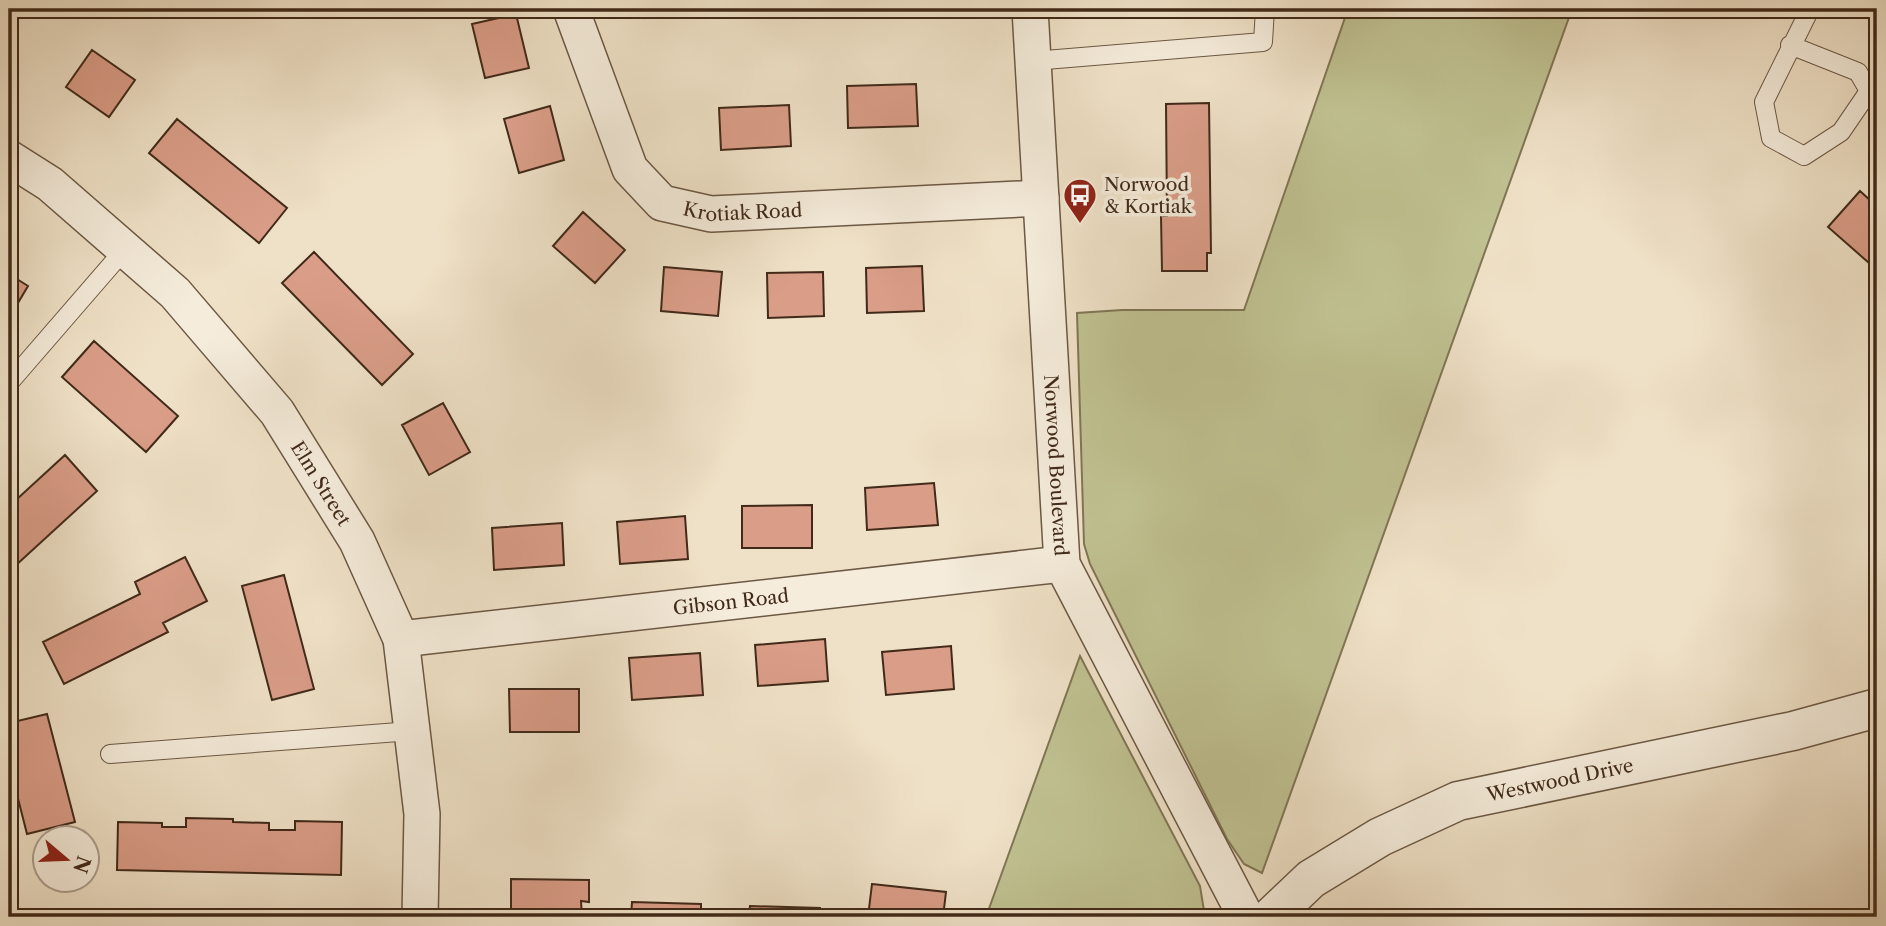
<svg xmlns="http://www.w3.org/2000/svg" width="1886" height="926" viewBox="0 0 1886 926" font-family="'Libre Caslon Text',serif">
<rect width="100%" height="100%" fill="#efe1c7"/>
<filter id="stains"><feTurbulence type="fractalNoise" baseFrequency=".00286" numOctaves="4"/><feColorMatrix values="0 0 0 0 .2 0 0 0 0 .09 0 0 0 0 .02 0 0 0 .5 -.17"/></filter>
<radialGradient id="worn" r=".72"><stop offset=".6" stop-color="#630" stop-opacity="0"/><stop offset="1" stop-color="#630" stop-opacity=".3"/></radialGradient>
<path fill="#c0c191" stroke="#807655" stroke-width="2" d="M1348 9H1572L1262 873 1244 864 1227 839 1090 564 1084 544 1077 313 1122 310H1244Z
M1080 656 1200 886 1205 917H986Z"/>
<path fill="#da9d88" stroke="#412a19" stroke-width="2" d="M642 9H669L645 18Z
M516 14 529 68 485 78 472 24Z
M92 50 135 80 109 117 66 87Z
M916 84 918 126 848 128 847 86Z
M1209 103 1211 253H1207V271H1162L1161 216H1167L1166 104Z
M789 105 791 146 721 150 719 108Z
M550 106 564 160 519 173 504 119Z
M177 119 287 208 259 243 149 153Z
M1860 191 1871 201 1877 194V270L1828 227Z
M583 212 625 250 595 283 553 246Z
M314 252 413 354 382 385 282 283Z
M922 266 924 311 867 313 866 268Z
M664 267 722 272 718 316 661 311Z
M823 272 824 316 768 318 767 273Z
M9 274 28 286 9 318Z
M94 341 178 416 146 452 62 377Z
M443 403 470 452 429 475 402 425Z
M65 455 97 491 15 566 9 559V500L13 496 16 500Z
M934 483 938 525 867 530 865 488Z
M812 505V548H742V506Z
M685 516 688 559 620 564 617 522Z
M562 523 564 565 494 570 492 528Z
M185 557 207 601 163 623 168 632 64 684 43 642 140 594 135 582Z
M284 575 314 689 272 700 242 586Z
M825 639 828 681 758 686 755 645Z
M951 646 954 689 886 695 882 652Z
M700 653 703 695 632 700 629 658Z
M509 689H579V732H510Z
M47 714 75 822 27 834 9 763V723Z
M186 818 233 819V822L269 823V830H295V821L342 822 341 875 117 870 118 822 162 823V827H186Z
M511 879 589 880V902L581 901 582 917H511Z
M872 884 946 892 943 917H868Z
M632 902 701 904V917H631Z
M750 906 820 908V917H749Z"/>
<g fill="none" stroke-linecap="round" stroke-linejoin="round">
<defs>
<path id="service" d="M1790 45 1858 72 1869 91 1841 132 1804 156 1771 138 1764 102 1810 9
M1033 61 1263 42 1265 9
M9 383 125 249
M110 754 412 731"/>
<g id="minor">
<path id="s1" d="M571 9 630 169 662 203 711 214 1041 198"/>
<path id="s2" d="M1030 9 1062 564 1246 917"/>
<path id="s3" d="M9 158 50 184 175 293 277 412 357 541 401 639 422 814 420 917"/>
<path id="s4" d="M401 639 1062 564"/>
</g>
<g id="tertiary">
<path id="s5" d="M1271 917 1311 879 1380 837 1458 801 1793 731 1877 708"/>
</g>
</defs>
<use href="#service" stroke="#6c5844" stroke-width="20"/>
<use href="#minor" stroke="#6c5844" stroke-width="38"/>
<use href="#tertiary" stroke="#6c5844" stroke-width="41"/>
<use href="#service" stroke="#f5ecdb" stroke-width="18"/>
<use href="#minor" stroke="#f5ecdb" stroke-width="35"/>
<use href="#tertiary" stroke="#f5ecdb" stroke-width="38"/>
</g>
<defs>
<symbol id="bus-pin" viewBox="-11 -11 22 30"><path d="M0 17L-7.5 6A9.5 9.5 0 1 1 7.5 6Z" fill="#8f2418" stroke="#f5ecdb"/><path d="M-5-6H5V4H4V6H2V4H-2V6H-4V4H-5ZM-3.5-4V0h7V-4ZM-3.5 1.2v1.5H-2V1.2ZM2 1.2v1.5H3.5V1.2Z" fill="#fff"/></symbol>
</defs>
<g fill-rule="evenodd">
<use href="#bus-pin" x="1061" y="176" width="38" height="52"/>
</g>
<g text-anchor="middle" stroke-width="7" stroke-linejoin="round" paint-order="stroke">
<g font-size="19" fill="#412a19" stroke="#f5ecdb" text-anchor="start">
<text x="1104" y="191">Norwood<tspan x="1104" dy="22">&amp; Kortiak</tspan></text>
</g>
<g font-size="19" fill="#412a19" stroke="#f5ecdb">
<text dy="7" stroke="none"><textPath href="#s1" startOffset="299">Krotiak Road</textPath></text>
<text dy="7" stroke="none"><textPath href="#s2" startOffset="457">Norwood Boulevard</textPath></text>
<text dy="7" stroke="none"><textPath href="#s3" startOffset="455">Elm Street</textPath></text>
<text dy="7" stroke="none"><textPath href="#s4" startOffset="332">Gibson Road</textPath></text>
<text dy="7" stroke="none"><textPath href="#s5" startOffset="326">Westwood Drive</textPath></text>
</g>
</g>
<rect width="1886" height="926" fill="none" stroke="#efe1c7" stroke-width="35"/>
<rect x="10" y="10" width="1865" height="905" fill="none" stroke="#412a19" stroke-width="3.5"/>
<rect x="18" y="18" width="1851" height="891" fill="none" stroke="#412a19" stroke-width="2"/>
<g transform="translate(66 859) rotate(109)"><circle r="33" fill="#f5ecdb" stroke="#ad9e8d" stroke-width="2"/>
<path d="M0-5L12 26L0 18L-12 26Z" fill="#8f2418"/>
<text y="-10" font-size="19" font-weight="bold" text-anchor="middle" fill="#412a19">N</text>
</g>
<rect width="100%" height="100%" filter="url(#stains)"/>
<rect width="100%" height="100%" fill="url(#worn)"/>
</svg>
